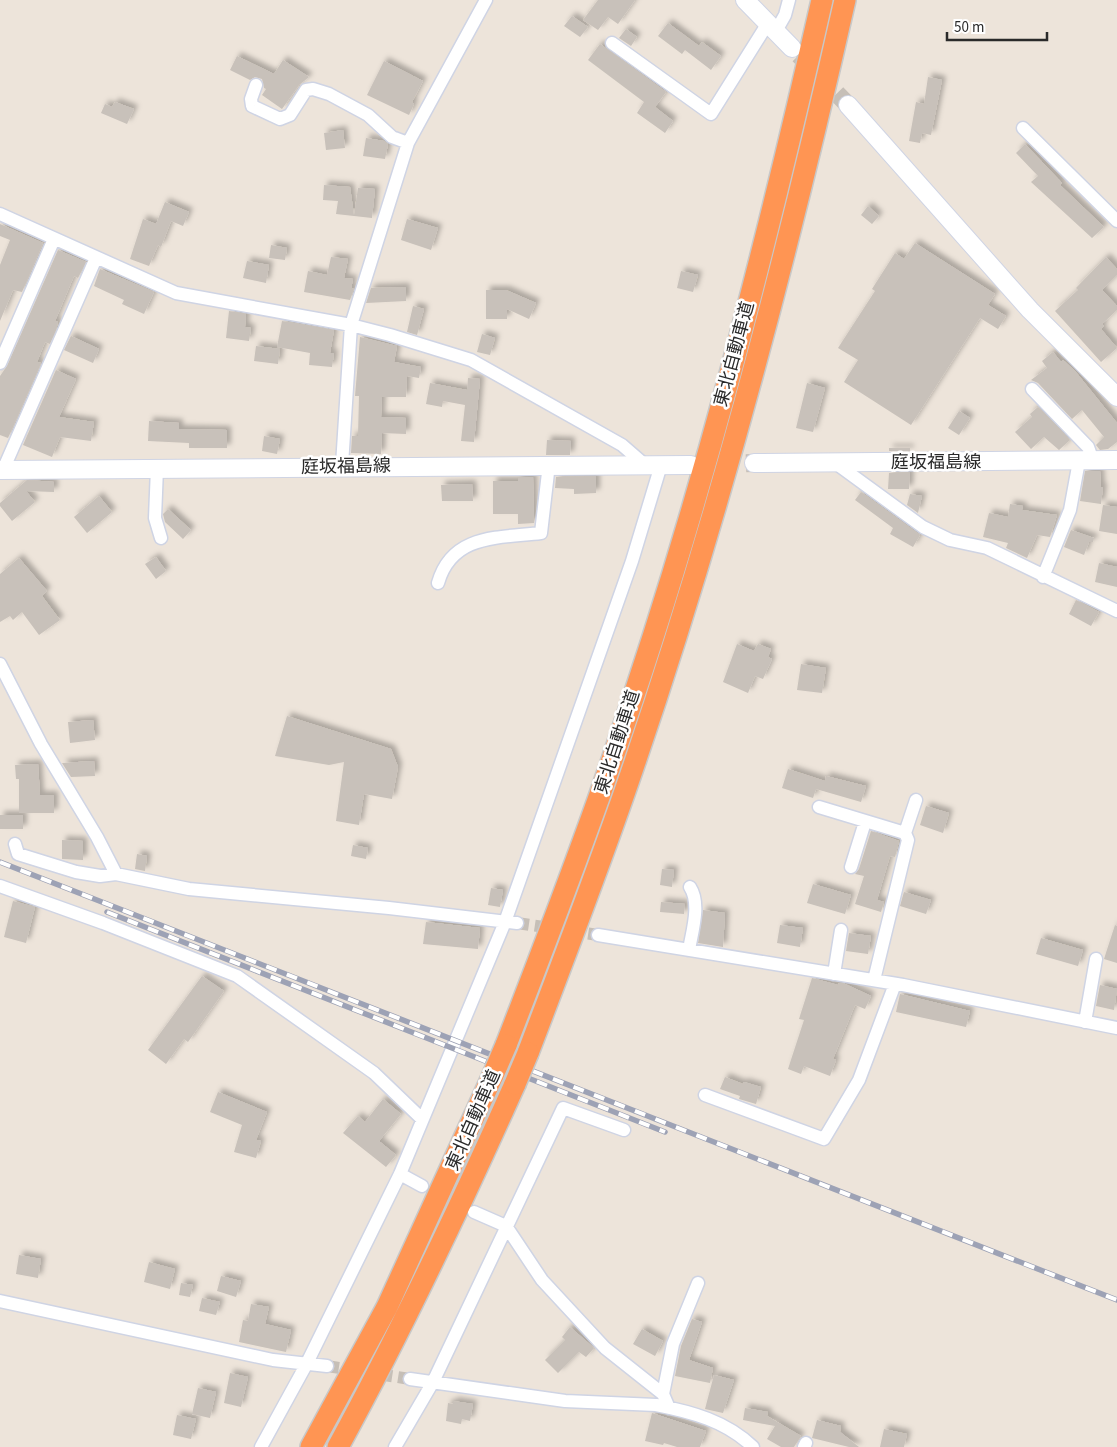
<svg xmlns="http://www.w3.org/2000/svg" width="1117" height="1447" viewBox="0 0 1117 1447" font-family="'Source Sans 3','Noto Sans JP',sans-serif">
<defs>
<filter id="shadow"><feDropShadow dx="4" dy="-4" stdDeviation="2.5" flood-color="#0004"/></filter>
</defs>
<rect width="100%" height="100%" fill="#ede4da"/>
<path fill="#c8c1ba" filter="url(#shadow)" d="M598 0H635L618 24 608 17 598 30 583 20Z
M572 16 588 27 580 37 564 26Z
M668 23 699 46 702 42 721 56 711 70 685 50 682 54 658 36Z
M626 29 637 37 631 46 619 38Z
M600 44 666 92 655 107 673 121 665 133 637 113 644 102 588 60Z
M237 56 274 74 283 60 309 77 299 85 282 109 262 95 266 89 264 88 262 79 255 77 250 80 230 70Z
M384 61 423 81 412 102 414 104 409 115 367 95Z
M928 77 942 80 931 135 922 133 920 143 909 141 916 102 924 104Z
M115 102 134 109 127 124 101 113 105 104 112 107Z
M343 130 345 148 326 150 324 133Z
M366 138 384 141 388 144 385 159 363 156Z
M1025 144 1062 183 1060 185 1104 227 1092 238 1031 182 1038 176 1016 153Z
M324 185 350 187 354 215 358 188 375 189 372 218 336 214 338 201 323 200Z
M165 202 189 212 183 226 171 221 161 247 158 245 149 266 130 259 143 219 156 224Z
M868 206 879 216 872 224 861 215Z
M407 219 438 228 431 250 401 240Z
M0 224 43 243 22 292 13 290 0 321V265L10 240 0 236Z
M915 243 995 294 988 305 1006 316 998 329 980 318 911 425 844 382 858 360 838 348 875 291 872 289 895 253 904 259Z
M271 245 287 248 285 260 269 258Z
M58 250 86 262 78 278 74 276 55 321 58 322 56 330 50 344 45 342 37 362 41 363 8 438 0 435V376L7 366Z
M331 257 348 259 344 278 353 279 351 289 354 288 350 300 304 292 308 271 327 275Z
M1106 257 1117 269V275L1102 290 1117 306V310L1102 324 1104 326 1101 329 1117 348 1101 362 1055 311 1078 290 1076 288Z
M247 261 269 265 266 283 243 278Z
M100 269 154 292 144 314 122 304 124 300 94 286Z
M681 271 698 275 693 292 677 288Z
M406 287V301L366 303 371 288Z
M486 290H506L536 303 529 319 507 309V319H486Z
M413 306 424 309 417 335 407 332Z
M229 311 246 314 245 327 251 328 249 341 226 338Z
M282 321 334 330 330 353H334L332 367 309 365 310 353 277 347Z
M482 334 495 338 490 355 477 352Z
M71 336 99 349 93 363 64 350Z
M360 337 397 346 394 362 421 367 419 378 407 376 406 397H382L381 417 406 418V434L382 433 381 454 351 453 352 436H358L359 396H355Z
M256 346 280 349 278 364 254 361Z
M1053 352 1061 362 1063 360 1075 371 1117 423V442L1108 449 1100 450 1096 445 1104 437 1082 410 1072 419 1038 383 1031 380 1047 368 1042 361Z
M56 370 76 379 59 417 94 422 91 441 60 437 52 457 23 445Z
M468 378 480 379 474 442 461 441 465 405 443 401 442 407 426 404 430 383 467 390Z
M807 383 825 388 813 432 796 428Z
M1038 407 1070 440 1059 450 1044 437 1031 449 1015 432 1032 417 1030 414Z
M959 411 970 418 959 435 948 428Z
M149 421 179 423V429L227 430V448H189V443L148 441Z
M264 436 280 439 277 454 262 451Z
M547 440 571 441 570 455H546Z
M889 448H910V451H889Z
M1085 471H1100L1101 487H1103L1101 504 1080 501Z
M910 472 909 489H888L889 473Z
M596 476V493L574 494V489L555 488 556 477Z
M518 477H533L534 523 518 524V514H493V481H518Z
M27 480 54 482V492L26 491 35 502 12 521 0 506V503Z
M472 484 473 501H442L441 485Z
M861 492 920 535 913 547 890 534 893 528 855 500Z
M910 494 922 496 918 513 907 505Z
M99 496 112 512 87 533 74 517Z
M1010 504 1023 506 1022 510 1057 515 1050 537 1037 535 1027 558 1006 548 1008 543 983 537 989 513 1008 517Z
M1103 505 1117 507V534L1099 531Z
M168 509 191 530 183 539 165 522 163 514Z
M1071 530 1094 538 1093 542H1089L1084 555 1064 547Z
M156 557 166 571 156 579 145 564Z
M19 558 47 591 42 596 60 620 39 635 22 612 13 620 10 616 0 622V574Z
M1099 563 1117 567V587L1095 582Z
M1076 600 1099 612 1091 626 1069 614Z
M737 644 754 651 758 644 771 649 768 657 772 659 763 679 755 676 748 693 723 682Z
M801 664 826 668 822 693 797 690Z
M287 716 391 749 398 767 392 799 364 794 359 825 336 821 344 762 329 765 275 756Z
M93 720 95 740 70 743 68 722Z
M94 761 95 776 71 777 62 763Z
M38 764 40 795H54V813H19V779H16L15 765Z
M788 769 825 781 826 776 866 786 861 802 816 789 813 798 782 788Z
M926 806 949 813 943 833 920 825Z
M0 815H23V829H0Z
M871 831 899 841 895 857 890 856 877 900 884 902 881 912 855 904 864 876 855 874 859 869Z
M62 840 83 841V860L62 859Z
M353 845 368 848 366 859 351 856Z
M137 854 147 856 145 871 135 869Z
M662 869 674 870 672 887 660 885Z
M813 884 851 895 845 914 807 903Z
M491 888 503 890 500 907 488 905Z
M904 892 931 900 926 914 900 906Z
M13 901 35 907 26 943 4 937Z
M661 902 685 904 684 914 660 912Z
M703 910 725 913 723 947 698 943Z
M426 922 480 928 478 949 423 944Z
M780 925 803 928 800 947 777 943Z
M1115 925 1117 926V963L1104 959Z
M849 933 871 936 868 954 846 951Z
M1041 938 1083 950 1078 966 1036 954Z
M202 976 224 991 188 1042 184 1039 166 1064 148 1050Z
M812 978 838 985 839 983H843L871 996 865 1009 855 1005 833 1059 836 1060 830 1076 804 1066 801 1074 788 1069 804 1020 799 1019Z
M1100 985 1117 989 1114 1010 1096 1006Z
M900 994 970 1011 966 1027 896 1012Z
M725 1077 743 1084 744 1082 761 1087 756 1104 739 1099 740 1096 720 1089Z
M218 1092 267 1112 256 1140 261 1141 256 1158 234 1152 242 1125 210 1112Z
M383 1099 401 1114 379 1141 396 1155 386 1167 343 1133 358 1116 365 1122Z
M19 1255 41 1259 38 1278 16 1274Z
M149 1262 175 1269 170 1289 144 1282Z
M221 1276 241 1281 236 1297 217 1291Z
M181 1283 193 1285 190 1297 179 1295Z
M202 1298 220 1302 216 1315 199 1311Z
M251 1304 269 1307 265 1324 291 1330 286 1352 239 1342 243 1320 248 1321Z
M692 1319 702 1322 689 1360 713 1368 710 1383 675 1376 681 1346Z
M570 1327 594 1348 586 1357 579 1352 558 1373 545 1360 565 1340 562 1337Z
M642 1329 663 1341 655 1356 633 1344Z
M230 1373 248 1377 241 1407 224 1403Z
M714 1375 734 1380 723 1413 705 1409Z
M198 1388 216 1392 210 1418 192 1414Z
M453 1401 473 1404 470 1421 462 1419 461 1424 446 1421 448 1403 453 1404Z
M745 1408 768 1412 767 1416 801 1436 794 1447H781L767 1439 775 1426 743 1420Z
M652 1413 706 1431 700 1447H677L664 1443 663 1445 645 1441Z
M177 1415 196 1419 191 1439 173 1435Z
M817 1420 841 1426 840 1432 859 1447H849L812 1438Z
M884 1429 907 1434 904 1447H880Z"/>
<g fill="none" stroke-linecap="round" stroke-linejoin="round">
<path stroke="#c6bfb7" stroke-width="12" stroke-dasharray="12 6" stroke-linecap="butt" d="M517 923 598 935
M327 1366 410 1379"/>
<path stroke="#c6bfb7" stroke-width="18" stroke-dasharray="18 9" stroke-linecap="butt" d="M799 55 848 105
M692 465 754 463"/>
<defs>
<path id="street" d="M776 31 785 15 789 0
M612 43 711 114 768 23
M256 85 251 99 252 106 280 119 290 115 306 90 313 89 329 94 368 115 392 137 408 143
M1023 128 1117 221
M0 214 176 293 351 325 390 335 471 360 622 445 645 465
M0 363 54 239
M1032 389 1088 447 1093 461
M834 462 923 527 950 540 987 548 1117 611
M342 465 351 325 408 143 486 0
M157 468 155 518 161 538
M3 470 96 258
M1043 577 1070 510 1079 461
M438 583C452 534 498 538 541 533L549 464
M0 664 41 744 97 837 116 874
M819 807 905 833
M15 844 18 854 76 872 100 876 116 874 189 889 389 908 517 923
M851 867 865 822
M0 886 103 923 237 976 374 1073 422 1119
M598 935 903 985 1117 1028
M689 950C692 931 701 904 690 887
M834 974 841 930
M874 980 908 840 905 833 916 800
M1085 1022 1096 959
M705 1095 824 1139 859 1080 895 984
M400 1174 422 1186
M474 1212 506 1226 542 1280 605 1348 663 1394 669 1408
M0 1301 273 1360 327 1366
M410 1379 565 1401 656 1405C692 1412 726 1421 753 1447
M663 1394 673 1344 698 1283
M261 1447 306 1365 400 1174 505 922 632 561 661 465
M395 1447 433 1382 563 1108 624 1130
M804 1447 806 1443"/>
<path id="secondary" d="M745 0 792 48
M848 105 1030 310 1117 397
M754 463 1117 460
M0 470 691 465"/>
<path id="highway" d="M506 1045C543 949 580 854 613 757 699 510 764 255 822 0
M528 1053C565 956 602 860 635 762 720 513 787 257 845 0
M311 1447 387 1307 493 1075
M338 1447C403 1328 460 1207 515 1084"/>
</defs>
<use href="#street" stroke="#cfd4e4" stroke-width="15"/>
<use href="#secondary" stroke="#cfd4e4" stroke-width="20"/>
<use href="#highway" stroke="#c8c8c8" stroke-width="24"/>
<use href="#street" stroke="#fff" stroke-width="12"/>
<use href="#secondary" stroke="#fff" stroke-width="18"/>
<use href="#highway" stroke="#ff9553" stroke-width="21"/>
<defs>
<path id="rail" d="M0 862 1117 1300
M107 912 665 1132"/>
</defs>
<use href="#rail" stroke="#9da2b5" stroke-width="5.5"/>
<use href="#rail" stroke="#fff" stroke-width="4" stroke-dasharray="11" stroke-linecap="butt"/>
<defs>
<path id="highway-bridge" d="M493 1075 506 1045
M515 1084 528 1053"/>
</defs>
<use href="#highway-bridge" stroke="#c8c8c8" stroke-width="24" stroke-linecap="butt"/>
<use href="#highway-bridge" stroke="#ff9553" stroke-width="21"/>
</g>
<g text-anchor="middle" stroke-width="5" stroke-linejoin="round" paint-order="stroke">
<g font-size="18" fill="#2a2a2a" stroke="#fff">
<text transform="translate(734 354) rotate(-75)" y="6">東北自動車道</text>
<text x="936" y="468">庭坂福島線</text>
<text transform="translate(346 466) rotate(-1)" y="6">庭坂福島線</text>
<text transform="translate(617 742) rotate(-72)" y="6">東北自動車道</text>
<text transform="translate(473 1120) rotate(-66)" y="6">東北自動車道</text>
</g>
</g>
<path d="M947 32v8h100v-8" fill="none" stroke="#2a2a2a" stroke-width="2.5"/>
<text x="954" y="32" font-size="15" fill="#2a2a2a" stroke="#ffffff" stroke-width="4" paint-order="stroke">50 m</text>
</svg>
